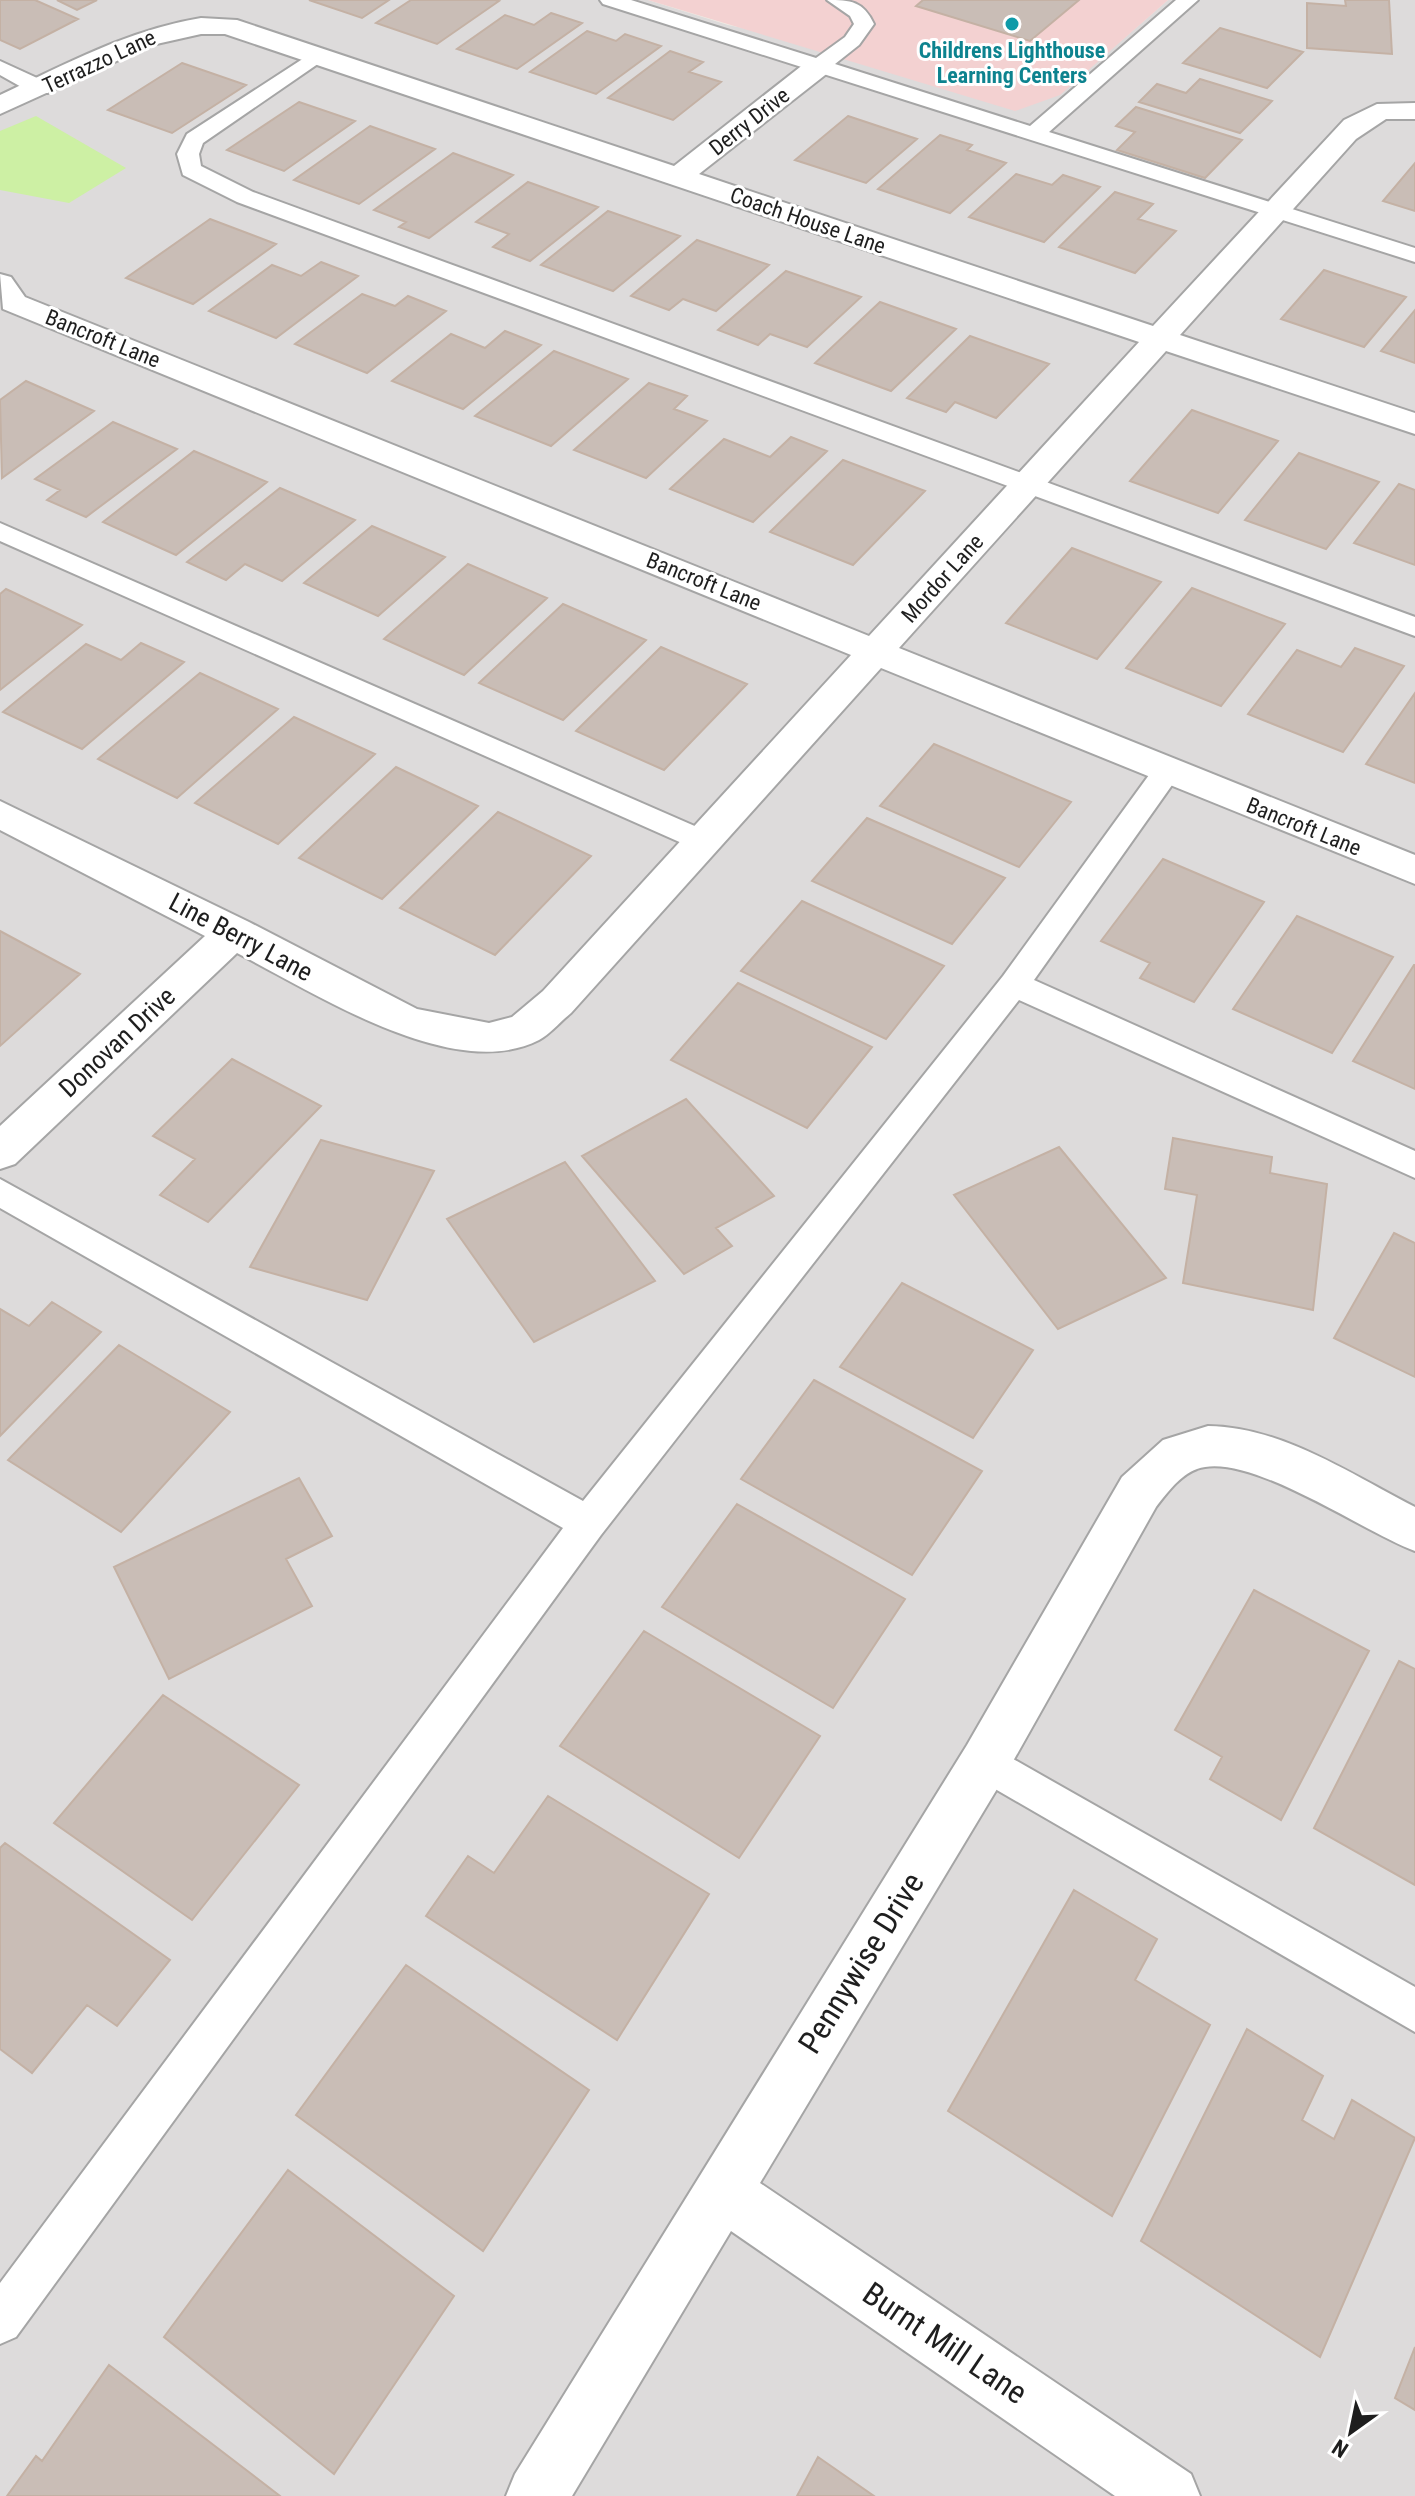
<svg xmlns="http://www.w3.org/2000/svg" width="1415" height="2496" viewBox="0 0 1415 2496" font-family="'Roboto Condensed',sans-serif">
<rect width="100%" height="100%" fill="#f0ebe3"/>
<path fill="#dddbdb" d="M0 0H648L728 25 1060 94 1168 0H1415V2496H0Z"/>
<path fill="#f3d1d1" d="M648 0H1168L1060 95 1015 111Z"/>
<path fill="#cdf0a4" d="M36 116 126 168 69 203 0 190V131Z"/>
<path fill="#c9bdb6" stroke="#c4b1a4" stroke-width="2" d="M0 0H35L78 19 20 49 0 40Z
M57 0H97L77 10Z
M309 0H389L362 18Z
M411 0H495L499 1 437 44 376 23Z
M923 0H1079L1030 41 916 6Z
M1345 0H1389L1392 54 1307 48V3L1346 6Z
M551 13 582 23 517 69 457 49 505 15 534 25Z
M1220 28 1303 52 1267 88 1183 63Z
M587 31 616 41 625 34 661 46 596 94 530 72Z
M670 51 703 62 689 72 721 82 673 120 608 98Z
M182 63 246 85 172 133 108 110Z
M1200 79 1272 101 1240 133 1139 102 1157 84 1186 93Z
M299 102 355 121 284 171 227 150Z
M1136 107 1242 140 1205 178 1117 150 1135 132 1116 126Z
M848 116 917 139 866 183 795 160Z
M370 126 435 149 359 204 294 180Z
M940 135 972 145 967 150 1006 163 950 213 878 189Z
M453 153 513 175 429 238 399 227 406 222 374 210Z
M1415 163V211L1383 201Z
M1016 174 1052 185 1063 175 1100 187 1044 242 969 217Z
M528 182 598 207 530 261 493 247 509 234 476 222Z
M1115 192 1153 204 1138 219 1176 231 1135 273 1059 247Z
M608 211 680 236 613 291 541 265Z
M210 219 276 244 193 304 126 278Z
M697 240 769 265 716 311 683 299 669 310 631 296Z
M321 262 358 276 276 338 209 311 272 265 301 276Z
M1324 270 1406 297 1364 347 1281 319Z
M786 271 861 297 807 347 770 334 758 345 718 330Z
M362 294 395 306 408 296 446 311 367 373 295 344Z
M880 302 956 329 891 391 815 363Z
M1415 310V363L1381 351Z
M505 331 541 345 463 409 392 381 451 334 485 348Z
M970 336 1049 364 996 418 955 402 946 412 907 398Z
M554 351 628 379 551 446 475 416Z
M26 381 94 411 2 478 0 400Z
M649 383 687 396 674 409 707 421 646 478 574 450Z
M1192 410 1278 441 1218 513 1130 481Z
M113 422 177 449 86 517 47 500 60 490 35 479Z
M791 437 827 451 753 522 670 489 724 439 770 457Z
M194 451 267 482 176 555 103 522Z
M1299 453 1379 482 1326 549 1245 520Z
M843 460 925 491 853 565 770 532Z
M1399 484 1415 490V565L1354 543Z
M280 488 355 520 282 581 245 564 226 580 187 562Z
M372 526 445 557 378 616 304 583Z
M1072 548 1161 582 1097 659 1006 623Z
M468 564 547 598 464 675 384 639Z
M1192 588 1285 624 1221 706 1126 668Z
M6 589 82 625 0 690V594Z
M563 604 646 640 563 720 479 683Z
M141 643 184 662 82 749 3 712 86 644 121 660Z
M661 647 747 684 664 770 576 731Z
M1355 648 1404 666 1343 752 1248 714 1297 650 1341 667Z
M200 673 278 709 177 798 98 759Z
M1415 693V783L1366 764Z
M294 717 375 754 278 844 195 803Z
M934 744 1071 802 1019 867 880 806Z
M396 767 478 806 382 899 299 858Z
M498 812 591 856 495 955 400 908Z
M867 818 1005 878 952 944 812 881Z
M1163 859 1264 902 1194 1002 1140 978 1150 963 1101 941Z
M802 901 944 966 886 1039 741 971Z
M1297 916 1393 957 1332 1053 1233 1009Z
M0 931 80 974 0 1046Z
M1414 965H1415V1089L1353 1061Z
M738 983 872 1047 807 1128 671 1060Z
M232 1059 321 1106 208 1222 160 1195 195 1159 153 1136Z
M686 1099 774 1196 716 1228 732 1246 684 1274 582 1156Z
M1173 1138 1272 1157 1270 1173 1327 1184 1313 1310 1183 1283 1197 1195 1165 1189Z
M321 1140 434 1171 367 1300 250 1267Z
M1059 1147 1166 1278 1058 1329 954 1195Z
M565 1162 655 1281 534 1342 447 1219Z
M1394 1233 1415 1243V1377L1334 1338Z
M902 1283 1033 1350 973 1438 840 1367Z
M52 1302 101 1332 0 1436V1309L29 1326Z
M119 1345 230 1412 121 1532 8 1460Z
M814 1380 982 1471 912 1575 741 1479Z
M299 1478 332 1536 286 1559 312 1606 169 1679 114 1567Z
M737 1504 905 1599 833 1708 662 1607Z
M1254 1590 1369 1651 1281 1820 1210 1779 1222 1757 1175 1730Z
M644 1631 820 1736 739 1858 560 1746Z
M1399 1661 1415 1669V1885L1314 1828Z
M163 1695 299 1785 192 1920 54 1823Z
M548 1796 709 1894 617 2040 426 1916 468 1856 494 1873Z
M5 1843 170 1960 117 2026 87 2005 32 2073 0 2049V1848Z
M1074 1890 1157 1939 1135 1980 1210 2025 1112 2216 948 2111Z
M406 1965 589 2090 483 2251 296 2115Z
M1247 2029 1323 2076 1302 2120 1334 2139 1352 2100 1415 2138 1320 2357 1141 2241Z
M288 2170 454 2296 334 2474 164 2337Z
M1415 2347V2410L1395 2398Z
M109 2365 280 2496H7L36 2456 42 2461Z
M818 2457 874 2496H797Z"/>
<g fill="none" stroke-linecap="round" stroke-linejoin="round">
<defs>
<path id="service" d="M600 0H631L816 58 845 37 854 24 850 16 827 0C851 0 863 1 874 24L859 45 835 64 1030 126 1176 0H1198L1049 132 1415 248V262L603 4Z
M318 49 328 55 325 59 203 143 199 154 201 166 253 192 1415 617V636L237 202 183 175 177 154 187 134Z
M0 61 48 83 51 88 48 93H32L0 75Z
M0 523 713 834 718 841 713 848 703 851 693 848 0 541Z
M1167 761 1177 764 1181 771 1177 778 1034 980 1415 1151V1178L1019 1000 601 1535 16 2337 0 2344V2283L563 1528 0 1208V1179L583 1501 1003 976 1157 764Z
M985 1743 1415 1987V2032L971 1775 965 1762 971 1749Z"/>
<path id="minor" d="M201 18 237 20 674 166 809 60H829L833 66 829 72 699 174 1153 326 1344 120 1377 104 1415 103V119H1386L1356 139 1180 335 1415 413V434L1166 351 899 648 1415 855V884L881 668 571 1013C561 1021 550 1034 539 1040 453 1084 314 992 237 953L15 1164 0 1169V1126L205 936 0 830V801L249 922 417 1009 489 1023 512 1017 543 991 851 655 3 309 0 274 11 277 25 297 869 636 1139 342 225 34H201L152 45 0 114V95C66 64 128 30 201 18Z
M1208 1426C1283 1427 1350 1474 1415 1507V1551C1363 1532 1247 1450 1197 1469 1180 1475 1167 1493 1156 1507L1003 1779 760 2183 1191 2474 1200 2496H1115L731 2231 572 2496H506L515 2474 967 1745 1122 1477 1163 1440Z"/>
</defs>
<use href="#service" stroke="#a5a5a5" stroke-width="4"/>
<use href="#minor" stroke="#a5a5a5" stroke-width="4"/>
<use href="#service" fill="#fff" fill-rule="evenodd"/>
<use href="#minor" fill="#fff" fill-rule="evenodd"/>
</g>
<circle fill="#0f9aa8" stroke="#fff" stroke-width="3" cx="1012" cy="24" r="8"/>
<g text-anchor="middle" stroke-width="6" stroke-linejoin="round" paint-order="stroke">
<g font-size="22" font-weight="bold" fill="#0d838f" stroke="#fff">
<text x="1012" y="58">Childrens Lighthouse<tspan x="1012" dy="25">Learning Centers</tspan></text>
</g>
<g font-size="22" fill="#1e1e1e" stroke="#fff">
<text transform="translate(99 61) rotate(-25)" y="8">Terrazzo Lane</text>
<text transform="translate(749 121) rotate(-38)" y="8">Derry Drive</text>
<text transform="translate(808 220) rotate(19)" y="8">Coach House Lane</text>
<text transform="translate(103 338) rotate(22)" y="8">Bancroft Lane</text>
<text transform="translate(942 578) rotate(-48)" y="8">Mordor Lane</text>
<text transform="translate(704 581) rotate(22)" y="8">Bancroft Lane</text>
<text transform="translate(1304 826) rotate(22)" y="8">Bancroft Lane</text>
</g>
<g font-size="26" fill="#1e1e1e" stroke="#fff">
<text transform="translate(241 937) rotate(28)" y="9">Line Berry Lane</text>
<text transform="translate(117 1042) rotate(-43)" y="9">Donovan Drive</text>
</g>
<g font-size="32" fill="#1e1e1e" stroke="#fff">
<text transform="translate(861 1963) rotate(-58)" y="11">Pennywise Drive</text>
<text transform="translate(945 2343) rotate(34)" y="11">Burnt Mill Lane</text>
</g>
</g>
<g transform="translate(1351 2432) rotate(213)" stroke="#ffffff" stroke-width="6" paint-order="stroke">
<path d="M0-6L14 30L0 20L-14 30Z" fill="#1e1e1e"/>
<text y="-12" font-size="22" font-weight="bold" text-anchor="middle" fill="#1e1e1e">N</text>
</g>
</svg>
